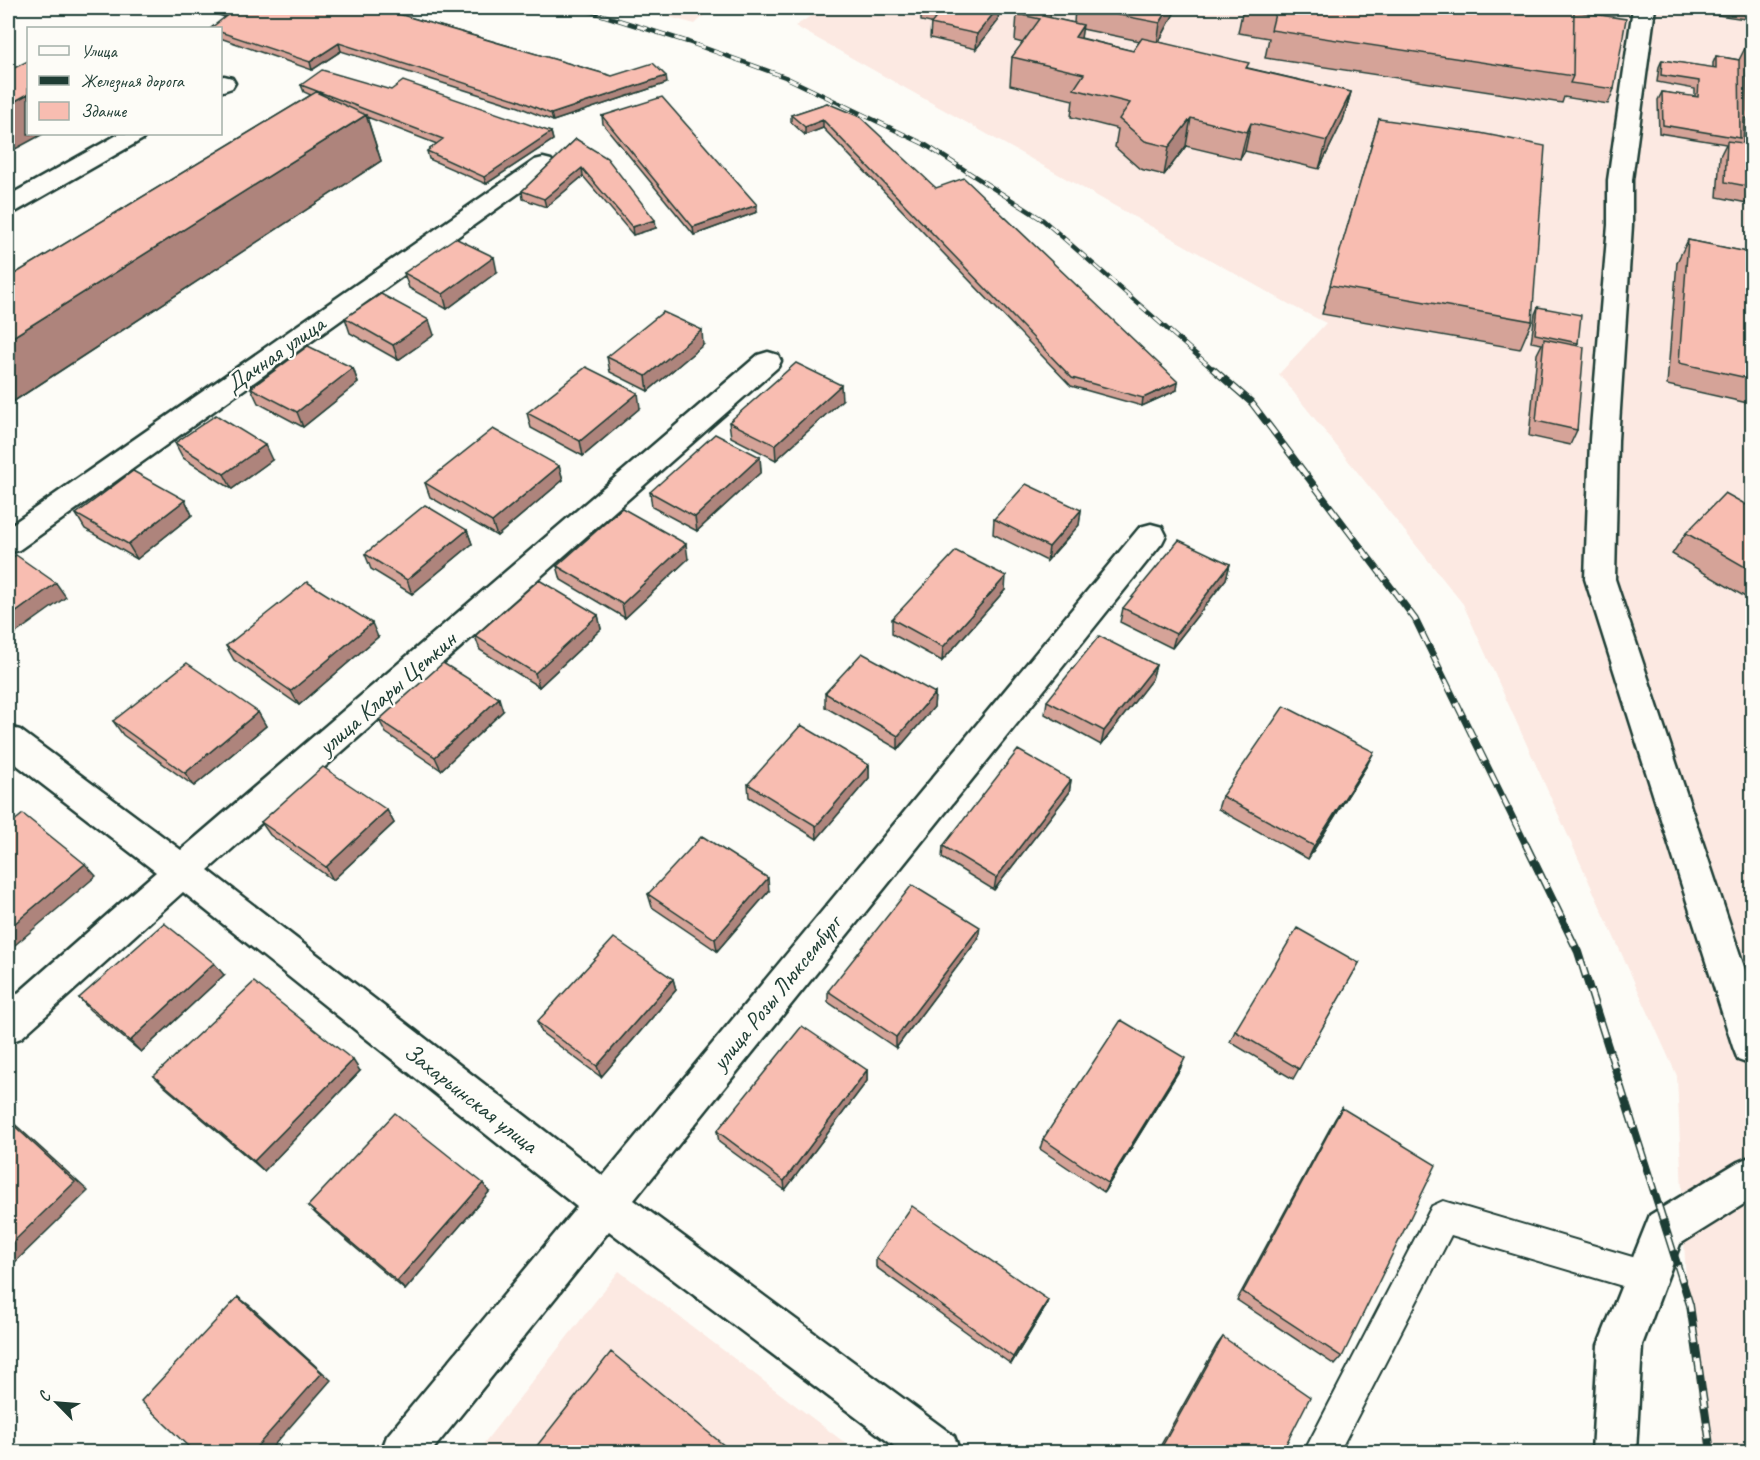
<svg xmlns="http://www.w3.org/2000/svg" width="1760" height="1460" viewBox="0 0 1760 1460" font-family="Caveat,sans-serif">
<rect width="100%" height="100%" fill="#fdfcf7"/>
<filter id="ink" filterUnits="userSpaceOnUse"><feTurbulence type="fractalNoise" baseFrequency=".0167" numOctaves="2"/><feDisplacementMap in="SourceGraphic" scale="12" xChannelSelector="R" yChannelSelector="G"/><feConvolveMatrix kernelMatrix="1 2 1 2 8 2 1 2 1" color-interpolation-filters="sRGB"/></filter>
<g filter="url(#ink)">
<path fill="#fce9e2" d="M636 8H702L710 10 695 24Z
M824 8H1752V1452H1706L1687 1308 1677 1076 1463 604 1279 374 1326 323 1296 308 795 26Z
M619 1271 857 1452H477Z"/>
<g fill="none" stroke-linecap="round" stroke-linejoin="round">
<defs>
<path id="lane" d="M1443 1201 1646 1261 1657 1266 1662 1277 1657 1288 1646 1293 1451 1235 1339 1452H1304L1432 1206Z"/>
<path id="street" d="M1633 8H1655L1632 180V225L1618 440 1615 579 1752 991V1065L1738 1060 1733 1047 1585 579 1590 440 1608 225V180Z
M224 76 232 78 235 83 232 88 220 92V77Z
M119 134H147L143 139 17 211 8 213V196Z
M543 158 551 160 555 165 551 170 19 550 8 553V527L535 160Z
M768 352 778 355 781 361 778 367 208 870 603 1176 1140 527 1151 524 1162 527 1166 535 1162 543 634 1200 954 1436 960 1452H902L609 1231 431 1452H381L387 1436 577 1207 183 892 21 1038 8 1043V1002L156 872 8 758V727L20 730 181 850 758 355Z
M1752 1156V1199L1680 1244 1642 1345 1636 1452H1592L1598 1345 1650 1215 1738 1162Z"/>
</defs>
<use href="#lane" stroke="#1f3d34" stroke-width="4"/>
<use href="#street" stroke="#1f3d34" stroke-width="5"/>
<use href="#lane" fill="#fdfcf7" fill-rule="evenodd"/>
<use href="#street" fill="#fdfcf7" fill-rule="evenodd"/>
<defs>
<path id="rail-far2" d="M580 8 688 42 785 77 924 144 1043 220 1215 371"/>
<path id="rail-far1" d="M1213 369 1251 402 1415 619 1527 847"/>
<path id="rail" d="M1526 845 1578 952 1690 1305 1711 1452"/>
</defs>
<use href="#rail-far2" stroke="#1f3d34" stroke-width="4.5"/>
<use href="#rail-far1" stroke="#1f3d34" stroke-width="7"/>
<use href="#rail" stroke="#1f3d34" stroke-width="8"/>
<use href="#rail-far2" stroke="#fdfcf7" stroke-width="3" stroke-dasharray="10" stroke-linecap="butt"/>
<use href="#rail-far1" stroke="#fdfcf7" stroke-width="4.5" stroke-dasharray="13" stroke-linecap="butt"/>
<use href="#rail" stroke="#fdfcf7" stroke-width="5" stroke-dasharray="16" stroke-linecap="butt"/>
</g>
<path fill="#d5a398" stroke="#1f3d34" stroke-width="1.5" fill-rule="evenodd" d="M197 8H378L612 76 667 83 553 121 519 107 341 51 312 70 220 38V28L225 17Z
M921 8H999L998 21 976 49 930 38 931 23 921 21Z
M1075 8H1177L1159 42 1248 68 1351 92 1343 120 1319 169 1245 151 1240 159 1186 146 1164 175 1140 169 1115 147 1118 129 1071 117 1073 100 1010 85 1012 57 1023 43 1015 41 1017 14 1050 18 1074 23ZM1082 29 1140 41 1133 51 1081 38Z
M1243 8H1574V11L1614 89 1608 104 1564 97 1562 103 1265 58 1269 38 1238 33Z
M1683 8H1752V20L1683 10Z
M1746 46 1752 47V204L1717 197 1720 156 1726 144 1659 133 1658 100 1662 92 1695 97V89L1657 82 1659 67 1662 60 1713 68V63L1716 56 1739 60Z
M301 85 391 90 551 132 553 140 486 184 429 159 427 151 437 144 367 117 381 161 8 405V278L311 95 304 92Z
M827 103 936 188 1177 390 1142 406 1071 386 823 128 805 135 791 122V115Z
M602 116 757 212 694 235 603 124Z
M1379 119 1532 321 1520 349 1322 314Z
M576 139 656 228 633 235 583 176 546 207 523 199 522 191Z
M1688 240 1752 253V404L1667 385 1677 262Z
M497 272 447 309 409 288 404 273Z
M1538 307 1578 343 1577 345V430L1570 445 1529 436 1537 354 1542 344 1531 342 1535 314Z
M345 318 434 335 398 360 350 333Z
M703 345 648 391 610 372 607 357Z
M353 368 358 383 303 427 258 403 251 388Z
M842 400 776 460 731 437 729 422Z
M640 408 583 456 531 428 527 413Z
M175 443 272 460 232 489 183 458Z
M760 457 761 472 697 531 652 507 650 492Z
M559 466 563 480 497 536 430 497 425 483Z
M185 500 192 515 137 559 85 529 76 514Z
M1752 508V601L1672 554 1686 533Z
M1081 510 1079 525 1047 561 993 534 994 519Z
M467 530 472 544 412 594 371 569 365 554Z
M688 559 625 618 561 580 557 566Z
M1230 564 1226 579 1172 648 1120 622 1123 608Z
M1005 590 942 661 892 634V619Z
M598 615 601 629 539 687 480 650 475 636Z
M378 637 299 705 234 660 226 646Z
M1156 665 1152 679 1101 745 1045 714 1047 701Z
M825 693H935L934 707 898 749 825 707Z
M503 711 441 770 386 733 379 720Z
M258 712 266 726 194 786 123 735 113 721Z
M869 765V778L817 839 749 797 748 784Z
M1367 765 1308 859 1218 809 1222 796Z
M1071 780 1069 793 994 890 942 858 943 846Z
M387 810 394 823 333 880 270 835 261 822Z
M769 891 717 951 652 907 648 894Z
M978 939 896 1048 828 1002V991Z
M1359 963 1293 1079 1230 1042 1235 1031Z
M224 975 141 1052 90 1010 79 998Z
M673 979 676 990 601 1077 542 1033 537 1022Z
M1180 1069 1104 1192 1040 1149 1043 1139Z
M867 1070V1081L785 1190 719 1142 717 1131Z
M360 1071 264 1171 165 1087 154 1076Z
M1342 1108V1357L1335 1365 1237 1300 1335 1119Z
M489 1192 405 1290 317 1215 308 1206Z
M876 1258 1048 1300 1045 1308 1011 1364 876 1267Z
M1223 1337 1282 1452H1157L1217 1345Z"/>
<path fill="#ae847c" stroke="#1f3d34" stroke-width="1.5" d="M998 8H999L998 21 976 49 977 34Z
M1050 8H1051L1049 32 1043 16Z
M1169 8H1177L1157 45 1160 23Z
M1083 25 1079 52 1075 37Z
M339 43 341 51 312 70 310 62Z
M666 76 667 83 553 121 551 114Z
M1351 92 1343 120 1319 169 1327 141Z
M28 94V134H43L8 153V105Z
M366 115 381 161 8 405V340Z
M1191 118 1186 146 1164 175 1169 147Z
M823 120V128L805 135V127Z
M1251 123 1245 151 1240 159 1247 132Z
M551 132 553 140 486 184 484 177Z
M582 168 583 176 546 207 544 199Z
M757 205V212L694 235 693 227Z
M655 220 656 228 633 235 632 227Z
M494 257 497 272 447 309 443 294Z
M429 320 434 335 398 360 393 345Z
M702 330 703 345 648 391 646 376Z
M353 368 358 383 303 427 297 412Z
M1178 382 1177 390 1142 406 1143 398Z
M841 385 842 400 776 460 775 445Z
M638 393 640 408 583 456 580 441Z
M265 445 272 460 232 489 224 474Z
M760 457 761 472 697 531 695 517Z
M559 466 563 480 497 536 492 522Z
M185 500 192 515 137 559 128 544Z
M1081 510 1079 525 1047 561 1049 547Z
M467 530 472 544 412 594 407 580Z
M686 544 688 559 625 618 622 604Z
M1230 564 1226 579 1172 648 1176 634Z
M1006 576 1005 590 942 661 943 647Z
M56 583 66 597 9 638 8 636V618Z
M598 615 601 629 539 687 535 673Z
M372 623 378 637 299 705 291 691Z
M1156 665 1152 679 1101 745 1104 731Z
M935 693 934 707 898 749V736Z
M499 698 503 711 441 770 435 757Z
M258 712 266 726 194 786 185 773Z
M1374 752 1367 765 1308 859 1314 846Z
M869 765V778L817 839 816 826Z
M1071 780 1069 793 994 890 996 878Z
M387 810 394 823 333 880 326 867Z
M85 864 96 876 8 951V929Z
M768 878 769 891 717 951 715 939Z
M980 927 978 939 896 1048V1037Z
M214 963 224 975 141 1052 130 1041Z
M673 979 676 990 601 1077 597 1066Z
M1185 1058 1180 1069 1104 1192 1108 1183Z
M353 1060 360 1071 264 1171 254 1161Z
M867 1070V1081L785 1190 784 1181Z
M8 1118 88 1191 8 1269Z
M483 1183 489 1192 405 1290 397 1281Z
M238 1297 249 1305 331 1380 268 1452H252Z
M1048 1300 1045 1308 1011 1364 1013 1357Z"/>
<path fill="#f8bdb1" stroke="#1f3d34" stroke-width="1.5" d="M215 8H378L612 76 653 63 666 76 551 114 518 100 339 43 310 62 220 32V28H211L230 13Z
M927 8H998L977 34 931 24 941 11Z
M1021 8H1050L1043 16 1083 25 1075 37 1133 51 1142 38 1249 63 1246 68 1351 92 1327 141 1251 123 1247 132 1191 118 1169 147 1145 141 1119 119 1130 103 1074 89 1084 74 1012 57 1040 19 1017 14Z
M1083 8H1169L1160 23Z
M1256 8H1574L1573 76 1271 30 1276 10Z
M1719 8H1752V12Z
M1574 11 1626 19 1614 89 1570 83 1573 76Z
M1746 46 1752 47V112L1748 111Z
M1716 56 1739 60 1740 138 1663 125 1662 92 1698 97 1699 81 1661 75 1662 60 1716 68Z
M28 61V94L8 105V71Z
M322 70 391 90 403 81 551 132 484 177 427 151 443 139 301 85Z
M316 92 366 115 8 340V278Z
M662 97 757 205 693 227 602 116Z
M827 103 860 117 936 188 964 178 1178 382 1143 398 1072 378 823 120 805 127 791 115Z
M1744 118 1752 119V187L1725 182 1727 141 1743 143Z
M1379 119 1480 133 1545 146 1532 321 1330 285Z
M576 139 607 158 655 220 632 227 582 168 544 199 522 191Z
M455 238 494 257 443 294 404 273Z
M1688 240 1752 253V379L1679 363Z
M381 294 429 320 393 345 345 318Z
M1538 307 1581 315 1578 343 1535 334Z
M663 312 702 330 646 376 607 357Z
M1544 339 1584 347 1577 430 1536 421Z
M308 346 353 368 297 412 251 388Z
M796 363 841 385 775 445 729 422Z
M586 367 638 393 580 441 527 413Z
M216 415 265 445 224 474 175 443Z
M493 429 559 466 492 522 425 483Z
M715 434 760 457 695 517 650 492Z
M133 471 185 500 128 544 76 514Z
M1026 484 1081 510 1049 547 994 519Z
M1725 493 1752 508V571L1686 533Z
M425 505 467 530 407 580 365 554Z
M622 508 686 544 622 604 557 566Z
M1179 540 1230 564 1176 634 1123 608Z
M956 551 1006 576 943 647 892 619Z
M16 555 56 583 8 618V561Z
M539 580 598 615 535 673 475 636Z
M307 582 372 623 291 691 226 646Z
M1099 636 1156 665 1104 731 1047 701Z
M862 653 935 693 898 736 825 693Z
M187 663 258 712 185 773 113 721Z
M443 663 499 698 435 757 379 720Z
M1284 706 1374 752 1314 846 1222 796Z
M801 725 869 765 816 826 748 784Z
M1018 750 1071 780 996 878 943 846Z
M323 767 387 810 326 867 261 822Z
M23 814 85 864 8 929V826Z
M702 836 768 878 715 939 648 894Z
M912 885 980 927 896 1037 828 991Z
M164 923 214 963 130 1041 79 998Z
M1297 928 1359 963 1299 1069 1235 1031Z
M614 938 673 979 597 1066 537 1022Z
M254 982 353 1060 254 1161 154 1076Z
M1121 1020 1185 1058 1108 1183 1043 1139Z
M802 1026 867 1070 784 1181 717 1131Z
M1342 1108 1436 1165 1342 1357 1243 1292Z
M395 1113 483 1183 397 1281 308 1206Z
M8 1120 75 1182 8 1247Z
M912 1206 1048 1300 1013 1357 876 1258Z
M238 1297 322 1373 252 1452H194L141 1401Z
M1223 1337 1310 1397 1282 1452H1159Z
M611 1352 732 1452H532Z"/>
</g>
<g text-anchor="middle" stroke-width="4.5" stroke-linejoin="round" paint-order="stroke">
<g font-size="24" fill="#1f3d34" stroke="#fdfcf7">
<text transform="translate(275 354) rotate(-35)" y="8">Дачная улица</text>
<text transform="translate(387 693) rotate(-41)" y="8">улица Клары Цеткин</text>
<text transform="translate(776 993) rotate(-51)" y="8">улица Розы Люксембург</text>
<text transform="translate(471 1098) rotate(38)" y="8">Захарьинская улица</text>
</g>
</g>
<rect width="1760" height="1460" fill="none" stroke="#fdfcf7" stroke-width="30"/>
<rect x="15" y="15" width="1730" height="1430" fill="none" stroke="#1f3d34" stroke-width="2" filter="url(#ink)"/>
<rect x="27" y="27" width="195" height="108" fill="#fdfcf7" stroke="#a4b0a9" stroke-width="1.5"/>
<rect x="39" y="46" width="30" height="9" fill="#fdfcf7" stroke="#a4b0a9" stroke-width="1.5"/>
<text x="81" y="57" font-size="18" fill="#1f3d34">Улица</text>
<rect x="39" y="76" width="30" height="9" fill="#1f3d34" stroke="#a4b0a9" stroke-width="1.5"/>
<text x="81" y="87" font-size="18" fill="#1f3d34">Железная дорога</text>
<rect x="39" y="102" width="30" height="18" fill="#f8bdb1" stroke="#a4b0a9" stroke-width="1.5"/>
<text x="81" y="117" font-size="18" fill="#1f3d34">Здание</text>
<g transform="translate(57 1403) rotate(295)" stroke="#fdfcf7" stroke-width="4.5" paint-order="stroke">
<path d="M0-4.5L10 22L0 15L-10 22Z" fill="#1f3d34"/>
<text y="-9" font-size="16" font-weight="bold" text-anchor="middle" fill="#1f3d34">С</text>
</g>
</svg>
